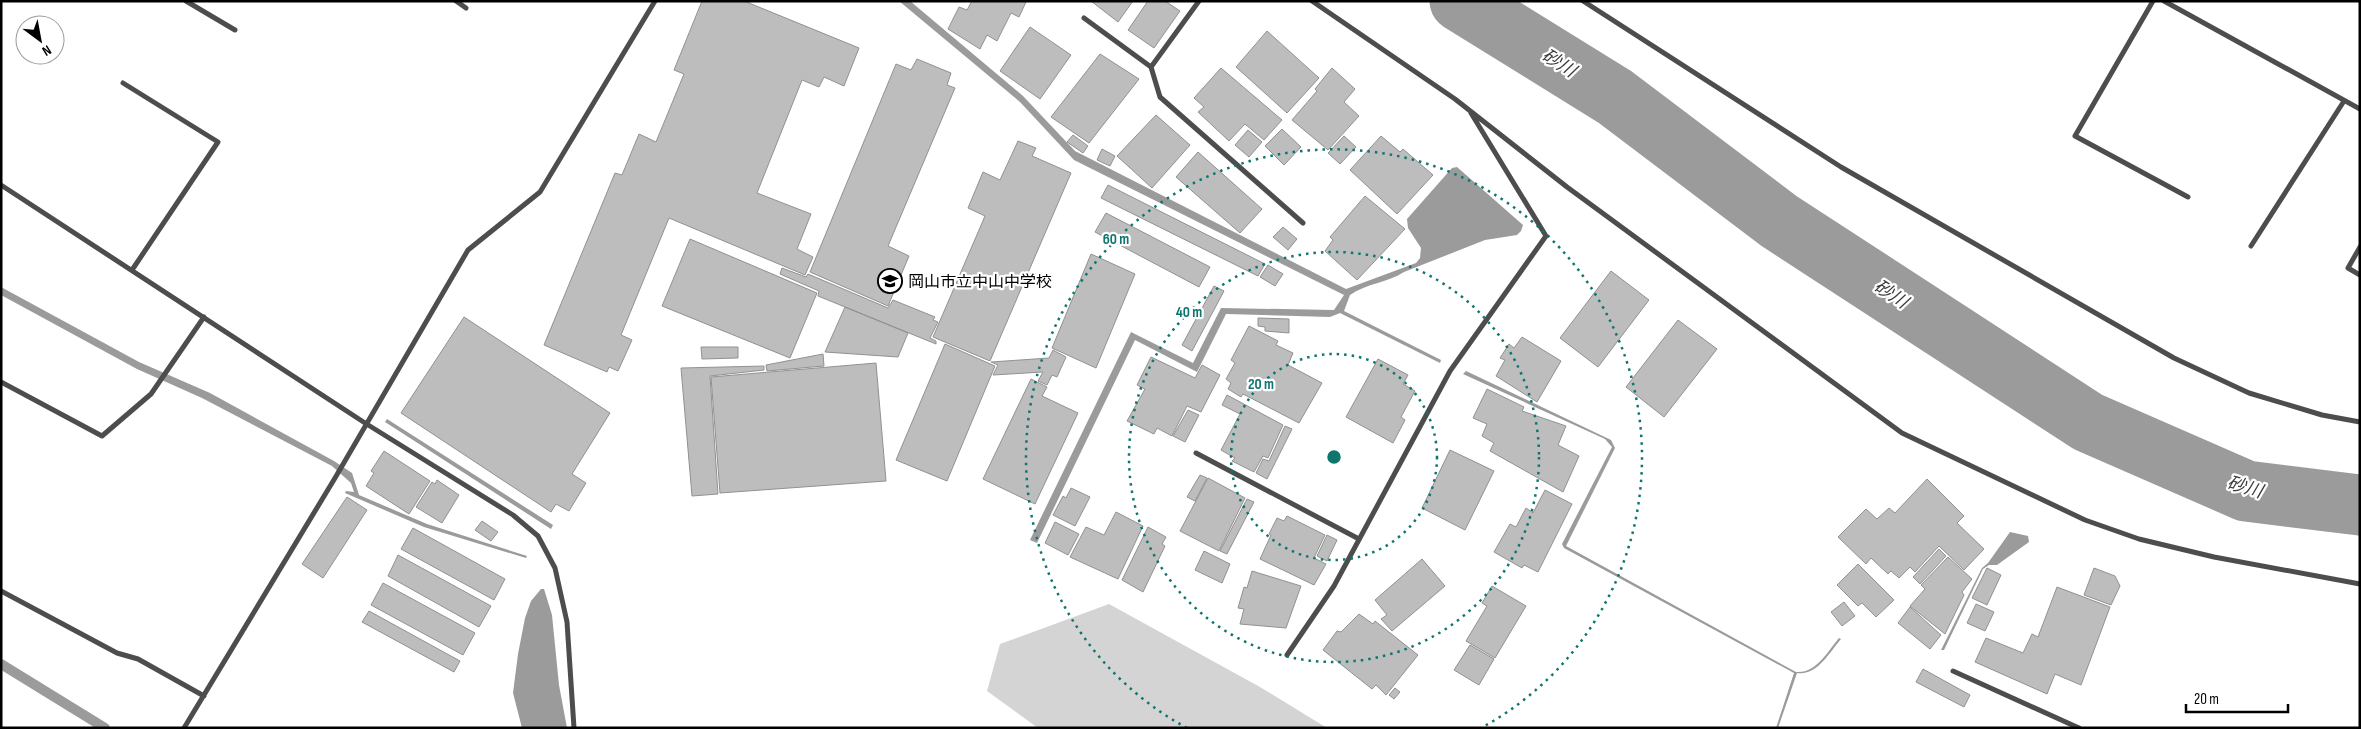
<svg xmlns="http://www.w3.org/2000/svg" width="2361" height="729" viewBox="0 0 2361 729" font-family="'Sofia Sans Condensed','Noto Sans JP',sans-serif">
<rect width="100%" height="100%" fill="#fff"/>
<path fill="#d4d4d4" d="M1109 604 1260 687 1327 728H1038L987 691 1000 644Z"/>
<path fill="#9b9b9b" d="M899 1H910L1023 96 1075 151 1346 289 1416 263 1420 258 1421 248 1408 228 1407 219 1452 168 1457 167 1523 225 1521 231 1517 235 1485 240 1404 272C1387 283 1367 283 1350 295L1344 311 1441 360 1440 363 1340 313 1330 317 1226 314 1197 372 1135 340 1037 543 1030 540 1131 332 1193 363 1221 308 1334 310 1344 295 1074 160 1020 102Z
M1 287 139 362 210 393 334 461 352 473 359 495 427 524 527 556 526 558 424 527 345 493 346 491 354 492 351 483 332 466 202 398 137 369 1 295Z
M1466 371 1611 440 1615 448 1566 546 1796 672C1816 674 1828 651 1839 638L1841 639C1829 653 1817 676 1797 673L1778 728H1776L1794 673 1564 548 1562 544 1612 447 1605 439 1463 374Z
M387 419 553 525 551 529 385 422Z
M2010 532 2028 536 2029 542 1997 565H1989L1983 569 1944 650H1941L1982 568 1988 563Z
M541 589H544L552 615 559 685 567 728H522L513 693 518 654 525 618 531 601Z"/>
<g fill="none" stroke-linecap="round" stroke-linejoin="round">
<path stroke="#9b9b9b" stroke-width="10" d="M1 664 105 728"/>
<path stroke="#9b9b9b" stroke-width="61" d="M1460 1 1615 97 1779 221 2088 422 2246 491 2360 505"/>
</g>
<path fill="#bdbdbd" stroke="#919191" d="M702 1H744L859 48 844 86 824 77 819 87 802 80 757 193 811 214 797 249 813 257 805 275 669 218 621 335 632 340 618 371 609 367 607 372 544 345 615 173 622 175 639 134 656 142 684 74 674 70Z
M972 1H1024L1026 2 1019 17 1011 13 997 41 987 35 980 49 948 29 959 7 967 10Z
M1091 1H1133L1118 22Z
M1148 1H1165L1180 11 1154 48 1128 30Z
M1030 27 1071 55 1040 99 1000 71Z
M1267 31 1319 78 1287 113 1236 67Z
M1100 54 1139 79 1089 143 1051 117Z
M917 59 951 73 947 85 955 88 888 246 909 256 888 306 810 272 896 64 911 70Z
M1221 68 1282 120 1264 140 1245 124 1229 141 1198 112 1204 107 1194 98Z
M1332 68 1355 89 1344 102 1359 116 1328 150 1292 120 1317 91 1315 89Z
M1156 115 1190 145 1152 188 1117 156Z
M1282 129 1301 147 1284 165 1265 146Z
M1248 130 1262 142 1249 157 1235 145Z
M1073 135 1088 146 1083 153 1067 142Z
M1344 136 1356 147 1340 164 1328 153Z
M1381 136 1400 152 1403 149 1433 175 1397 214 1350 170Z
M1018 141 1036 148 1032 156 1071 173 990 361 933 337 985 216 968 208 983 172 1000 180Z
M1102 149 1115 156 1110 166 1097 160Z
M1198 152 1262 209 1240 233 1176 177Z
M1108 185 1265 264 1258 276 1101 198Z
M1365 196 1405 229 1357 280 1325 251 1333 240 1330 237Z
M1106 213 1210 267 1199 287 1095 232Z
M1283 227 1297 239 1288 250 1273 237Z
M690 239 817 293 790 358 662 306Z
M1091 254 1135 274 1096 368 1052 348Z
M1268 265 1283 274 1275 286 1260 277Z
M782 268 806 277 808 274 888 308 893 300 935 317 933 320 938 322 930 338 936 341V344L818 296 819 291 780 274Z
M1611 271 1649 300 1598 367 1560 338Z
M1214 286 1224 291 1192 351 1182 345Z
M845 307 908 333 898 357 825 352Z
M464 317 610 413 572 474 586 483 569 511 556 504 551 512 401 413Z
M1258 318 1289 319V333L1265 331V327L1258 326Z
M1678 320 1717 349 1664 417 1626 387Z
M1249 326 1278 341 1276 345 1293 353 1288 365 1322 383 1299 423 1243 394 1241 397 1228 389 1231 383 1226 379 1235 363 1231 360Z
M1522 337 1561 361 1537 402 1496 376 1505 360 1500 358 1509 344 1514 348Z
M945 344 995 366 947 481 896 460Z
M701 347H738V358L702 359Z
M1053 350 1066 357 1057 377 1052 375 1047 385 1038 381 1043 372 993 375 998 365 991 362 1049 358Z
M823 354 824 366 767 371 766 365Z
M1151 357 1195 378 1202 365 1220 375 1201 412 1187 406 1172 436 1157 428 1154 434 1127 421 1145 389 1137 385Z
M1378 359 1408 375 1403 384 1415 391 1401 417 1405 420 1393 443 1346 417Z
M876 363 886 481 720 493 711 377Z
M764 366V370L710 376 718 494 692 496 681 368Z
M1031 379 1047 387 1042 396 1078 413 1035 504 983 479Z
M1487 389 1524 407 1522 411 1566 426 1558 445 1579 456 1563 492 1490 451 1494 443 1482 436 1487 424 1473 418Z
M1227 395 1283 425 1268 458 1263 456 1254 472 1232 461 1235 458 1221 450 1240 414 1222 405Z
M1188 410 1199 415 1185 442 1173 436Z
M1285 426 1292 429 1267 479 1256 473 1263 459 1269 461Z
M1450 450 1494 471 1465 530 1422 508Z
M384 451 430 481 409 514 366 486 374 473 371 471Z
M1200 475 1207 478 1195 501 1187 497Z
M1208 478 1245 498 1219 551 1180 531Z
M1927 479 1964 516 1957 523 1984 549 1964 570 1939 546 1915 572 1910 567 1899 578 1891 571 1888 574 1871 558 1866 564 1838 537 1866 509 1877 519 1889 508 1895 513Z
M437 480 459 495 442 523 416 507 432 482 435 484Z
M1071 488 1090 497 1075 526 1053 515 1063 496 1066 498Z
M1545 490 1572 504 1538 572 1524 565 1522 568 1494 552 1510 524 1516 527 1526 508 1533 513Z
M347 497 367 510 323 578 302 564Z
M1247 499 1254 502 1227 554 1220 551Z
M1116 512 1143 526 1118 579 1070 557 1086 527 1104 535Z
M1287 516 1325 535 1314 558 1326 564 1314 585 1260 559 1271 535 1269 534 1277 518 1284 521Z
M482 521 498 532 491 541 475 530Z
M1055 522 1079 534 1068 555 1045 543Z
M1148 527 1166 537 1162 544 1165 546 1143 592 1122 580Z
M413 528 505 579 494 600 401 549Z
M1327 535 1337 540 1327 561 1317 556Z
M1939 549 1946 556 1920 584 1913 577Z
M1204 551 1230 564 1222 583 1195 570Z
M398 555 491 606 479 627 388 576Z
M1948 557 1972 579 1962 592 1964 595 1945 634 1910 606 1925 589 1921 585Z
M1422 559 1445 586 1392 631 1381 619 1387 615 1375 600Z
M1858 564 1894 600 1876 617 1862 603 1858 606 1837 585Z
M1987 568 2001 575 1987 605 1972 598Z
M2094 568 2115 576 2120 586 2111 605 2084 595Z
M1252 571 1301 586 1286 628 1240 624 1244 609 1238 608 1244 587 1247 588Z
M383 583 475 633 463 655 371 605Z
M1492 586 1526 606 1495 658 1466 641 1487 606 1482 603Z
M2057 587 2110 607 2081 685 2055 674 2047 694 1975 662 1986 638 2023 653 2032 634 2038 637Z
M1844 602 1855 616 1842 626 1831 612Z
M1976 604 1994 612 1985 631 1967 623Z
M1910 607 1941 635 1930 649 1898 623Z
M369 611 460 661 454 672 362 622Z
M1359 614 1373 624 1375 621 1418 655 1386 695 1376 685 1372 689 1323 650 1337 631 1341 632Z
M1470 645 1494 659 1479 685 1454 670Z
M1923 669 1970 695 1964 707 1916 682Z
M1395 688 1400 692 1394 699 1389 695Z"/>
<g fill="none" stroke-linecap="round" stroke-linejoin="round">
<path stroke="#4d4d4d" stroke-width="5" d="M186 1 235 30
M456 1 466 8
M1199 1 1151 67 1160 97 1303 223
M1312 1 1455 99 1567 187 1902 433 2085 520 2139 539 2214 557 2360 584
M1583 1 1841 167 2174 358 2249 393 2322 415 2360 422
M2153 1 2075 136 2188 197
M2164 1 2360 109
M1084 18 1151 67
M123 83 218 142 132 270
M1 185 365 423 513 515 538 536 555 568 567 622 574 728
M2251 246 2344 101
M2360 247 2348 268 2360 275
M1 382 102 436 151 394 204 317
M1196 453 1359 539
M1 591 117 653 138 659 204 696
M1287 655 1334 586 1450 371 1546 236 1471 113
M1953 671 2079 728
M184 728 335 478 468 250 540 192 655 1"/>
</g>
<g fill="none" stroke="#0f766e" stroke-width="2.5" stroke-dasharray="2.5 5">
<circle cx="1334" cy="457" r="103"/>
<circle cx="1334" cy="457" r="205"/>
<path d="M1187 728A308 308 0 1 1 1481 728"/>
</g>
<defs>
<symbol id="school-ring" viewBox="-11 -11 22 22"><circle r="9.5" fill="#fff" stroke="#000" stroke-width="1.5"/><path d="M0-5L7-2L0 1L-7-2ZM-4 1L0 2.5L4 1V4Q0 6-4 4Z" fill="#000"/></symbol>
</defs>
<g fill-rule="evenodd">
<use href="#school-ring" x="876" y="267" width="28" height="28"/>
</g>
<g text-anchor="middle" stroke-width="4.5" stroke-linejoin="round" paint-order="stroke">
<g font-size="16" fill="#000" stroke="#fff" text-anchor="start">
<text x="908" y="287">岡山市立中山中学校</text>
</g>
<g font-size="18" font-style="italic" fill="#3c3c3c" stroke="#fff">
<text transform="translate(1559 63) rotate(32)" y="6">砂川</text>
<text transform="translate(1891 294) rotate(33)" y="6">砂川</text>
<text transform="translate(2245 487) rotate(16)" y="6">砂川</text>
</g>
</g>
<circle cx="1334" cy="457" r="8" fill="#0f766e" stroke="#fff" stroke-width="2.5"/>
<g font-size="15" text-anchor="middle" font-weight="bold" fill="#0f766e" stroke="#fff" stroke-width="4.5" stroke-linejoin="round" paint-order="stroke">
<text x="1116" y="244">60 m</text>
<text x="1189" y="317">40 m</text>
<text x="1261" y="389">20 m</text>
</g>
<rect width="2361" height="729" fill="none" stroke="#000000" stroke-width="5"/>
<g transform="translate(40 40) rotate(148)"><circle r="24" fill="#ffffff" stroke="#999999"/>
<path d="M0-4L9 19L0 12L-9 19Z" fill="#000000"/>
<text y="-8" font-size="14" font-weight="bold" text-anchor="middle" fill="#000000">N</text>
</g>
<path d="M2186 704v8h102v-8" fill="none" stroke="#000000" stroke-width="2.5"/>
<text x="2194" y="704" font-size="15" fill="#000000" stroke="#ffffff" stroke-width="4" paint-order="stroke">20 m</text>
</svg>
